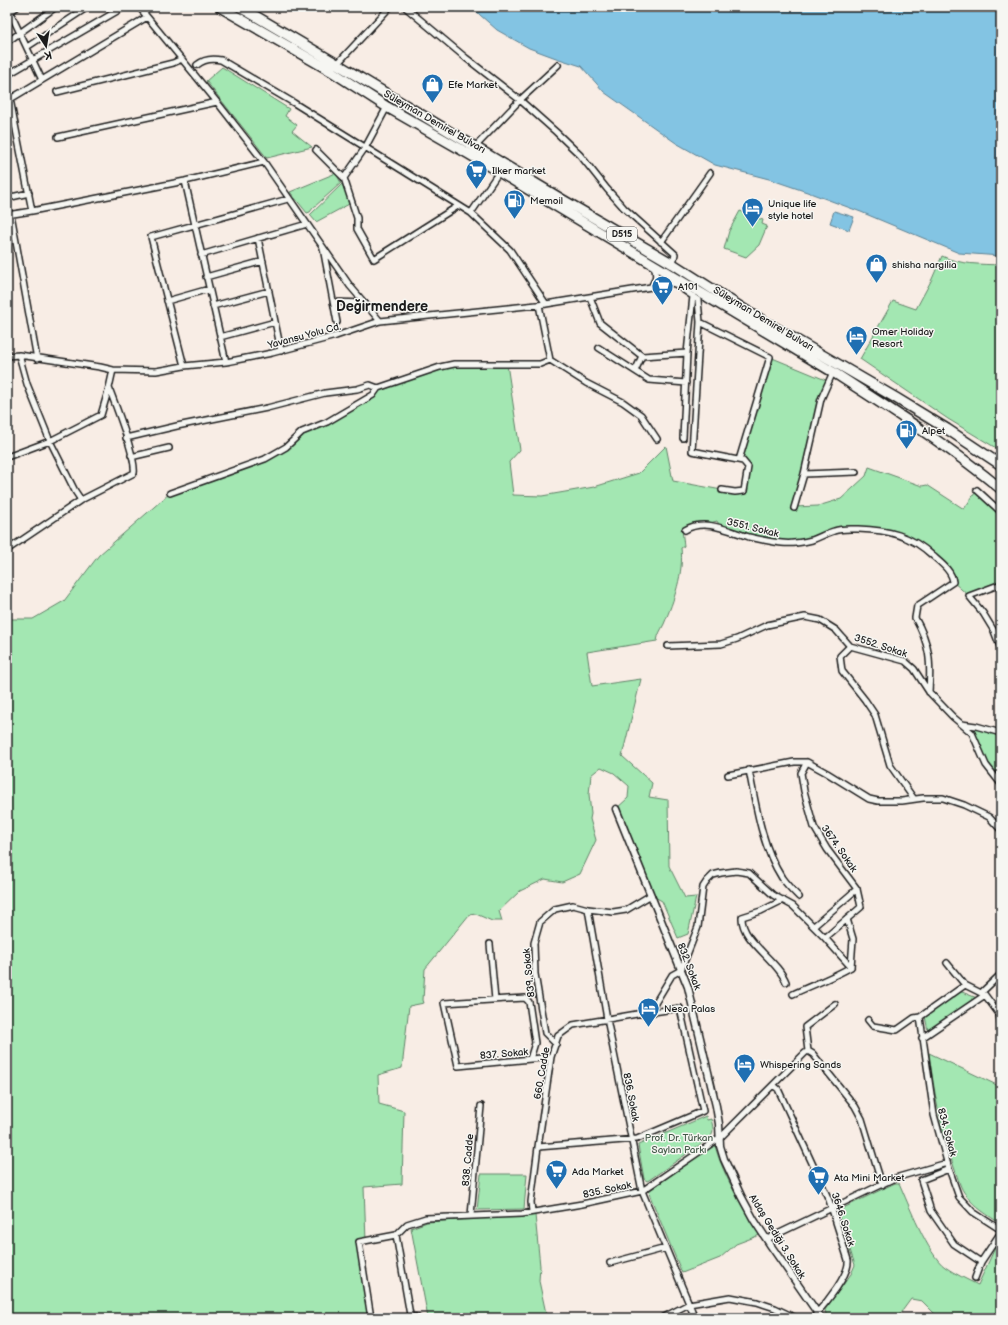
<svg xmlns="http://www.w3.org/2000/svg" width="1008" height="1325" viewBox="0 0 1008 1325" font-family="'Balsamiq Sans',sans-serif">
<rect width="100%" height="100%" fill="#f8ede5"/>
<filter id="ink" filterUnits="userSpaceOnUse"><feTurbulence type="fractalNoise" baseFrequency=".025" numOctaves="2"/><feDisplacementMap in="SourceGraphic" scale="8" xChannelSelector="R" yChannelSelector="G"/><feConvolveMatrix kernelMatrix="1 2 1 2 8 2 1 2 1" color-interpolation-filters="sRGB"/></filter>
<g filter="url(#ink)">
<path fill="#a3e7b2" stroke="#608267" d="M222 67 289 109 285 116 297 125 292 131 312 147 267 158 206 81Z
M336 173 341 183 313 208 310 212 307 213 290 192Z
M342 184 351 203 316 222 310 215Z
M740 211 763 220 762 224 767 226 759 245 746 257 724 249 729 231Z
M942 256C960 265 981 264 1001 265V451L948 419 860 359 893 301 916 309 932 279Z
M770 357 828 381 821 399 794 507 818 506 841 499 866 476 869 467 922 486 927 485 964 509 977 490 1001 512V584L969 596 953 582 952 576 930 553 889 532 836 530 811 540 783 543 721 528 717 521 685 530 682 529 684 546 681 548C684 573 674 600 664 624 661 630 658 634 657 641L587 652 592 686 641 679 622 756 652 783 649 797 668 800 669 866 685 898 696 897 688 934 678 938 662 901 651 895 616 809 628 798 629 786 614 773 601 767 591 775 589 794 591 814 590 819 596 840 580 874 562 882 545 879 520 891 499 911 502 921H492L476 914 469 915 425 969 423 1000 424 1003 409 1006 402 1068 378 1075 379 1104 404 1111 402 1184 364 1187 366 1241 359 1242 371 1318 7 1317V619H33L64 601 99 555 170 493 265 459 302 432 373 395 378 388 440 367 507 364 520 450 509 462 513 495 542 496 594 487 639 473 666 446 673 481 722 490 744 491 748 467 739 460Z
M961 723 1001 733V784L986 765 972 733Z
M958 992H962L977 998 928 1031 925 1016Z
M929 1053 1001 1087V1224C988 1215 975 1208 966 1195 960 1188 958 1178 955 1170 941 1132 934 1092 929 1053Z
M706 1116 707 1120 711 1119C713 1126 714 1131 711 1137L649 1180 647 1181 644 1179 638 1145Z
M712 1146H715C724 1178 743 1207 760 1235L736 1244 720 1258 682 1273 650 1196 649 1191Z
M481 1174H527L524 1209 477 1210Z
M895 1183H899C908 1203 928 1255 945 1267 955 1274 968 1280 978 1285L995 1248 1001 1241V1318H939L922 1301 911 1299 897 1318H827L825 1310 827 1307 851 1274 855 1265 837 1211Z
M535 1215 540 1266 539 1281 547 1318H428L411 1228 427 1222Z"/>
<path fill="#83c4e3" stroke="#5a8193" d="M473 7H1001V256L959 253 861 212 810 193 769 179 715 165 676 143 604 92 581 66 556 58 529 48 497 30 480 15Z
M834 211 854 217 849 230 830 223Z"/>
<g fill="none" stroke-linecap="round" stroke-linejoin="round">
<defs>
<path id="minor" d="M139 7 217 102 264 162 350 286 380 321
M405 7 466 58 520 100 556 132 580 155 607 189 624 208 675 254 673 264
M10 12 42 80
M7 14 17 7
M7 42 56 7
M27 47 88 7
M337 64 390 7
M197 65C204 59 211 58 221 60L294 103 471 213 510 250 546 304
M7 75 124 7
M57 92 173 63 182 59
M7 101 147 17
M58 137 217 102
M475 147 520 100 558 65
M316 150 344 178 357 218V229L374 259 458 206
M344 178 365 148 387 107
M185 181 226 362
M7 198 29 193
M32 211 185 181 264 162
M471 213 499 172
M11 214 37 359
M7 215 32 211 10 99
M258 238 281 351
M661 242 710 173
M323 248 337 322
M201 255 307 224
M206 277 263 261
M671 283 675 284 698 300 700 322 692 451 743 461 748 467 744 491 735 492 722 490
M651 287C656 279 657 275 654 266
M590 297 600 323 642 356 687 353
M167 301 209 289
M333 302 365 303
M539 305 550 360 586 383 623 402 641 415 657 439
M213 306 269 291
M700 322 770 357 739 460
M220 337 275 322
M599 348 649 380 686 383
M19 355 27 384 50 441 75 491 81 500
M7 356 19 355 100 367 113 370 156 371 184 366 226 362 272 353 336 336 380 321 546 304 651 287 679 280
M184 366 151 237 288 199
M635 371 642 356
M126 438 177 426 267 408 325 393 357 389 370 385 378 388 440 367 454 364H540L550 360
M683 438 687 353 693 296
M131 455 135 456 169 448
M7 457 50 441 101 415 109 388 113 370
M804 474 856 472
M977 490 1001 512
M170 493 265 459 286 447 302 432 327 422 373 395 378 388
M794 508 804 474 821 399 833 372
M685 530C705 518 729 531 749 537 759 539 771 542 782 543 790 544 804 542 812 540 820 537 827 533 834 531 842 528 851 529 858 529 888 530 911 535 933 556 941 563 952 571 953 582L917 606 915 618C930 644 931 662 929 692
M7 550 81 500 134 473C137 459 115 404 109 388
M1001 584 969 596 983 613 994 631 1001 649
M668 646 721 644 737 639 767 625 805 617 820 620 836 630 850 646 905 661 914 669 929 692 953 717 972 733 986 765 1001 784
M850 646 840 656 842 671 865 700 875 715 890 765 914 799
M961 724 976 726 1001 733
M807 762 801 773 804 791 814 827 827 849 857 889 814 926
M749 770C756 806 762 847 782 878 787 885 793 891 799 897
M728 775 794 762H807L827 773 869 799 878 801H902L923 798H943L964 805 989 817 1001 830
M783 900 761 911 742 917C741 941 777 959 786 982
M588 909 607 1019 642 1191 695 1318
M490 944 495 1000
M947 963 965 985 985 995 999 1014 1001 1027
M851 967 825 938 861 907 857 889
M982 992 1001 974
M793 994C812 985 832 978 851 967L853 939 847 919
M920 1017 934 1115 949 1169 959 1197 973 1212 1001 1230
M868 1020 873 1026 897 1030 914 1018 920 1017 965 985
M922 1038 985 995
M556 1044 545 1033 535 974 534 943 540 922 555 909 573 905 588 909 613 912 626 910 651 895
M808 1051 813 1054 855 1106 862 1119 882 1185
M808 1051 805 1027 835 1004
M530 1059 535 1043 529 1002 525 998 444 1003 458 1066 551 1057
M773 1085 778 1089 829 1200 848 1260C850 1274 826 1303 816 1314
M538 1147 637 1139 703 1111 680 1008 640 1014
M949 1169 921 1180 931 1211 954 1244 981 1262 1001 1232
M532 1212 531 1202 538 1147 551 1057 558 1036 573 1025 637 1014 654 1005 672 975 681 970 698 927 703 887 707 881 713 875 721 873 736 871 749 873 773 895 793 906 825 938
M471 1215 481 1106
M396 1235 410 1315 418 1318
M767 1239 895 1178 947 1163
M610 1263 666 1248
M975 1278 981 1262
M371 1318 359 1242 396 1235 407 1224 426 1218 522 1214 582 1204 642 1191 721 1137 805 1053 808 1051
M662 1318 689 1304 730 1297 757 1302 775 1308 796 1318"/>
<path id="tertiary" d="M616 809 688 987 716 1106 719 1124 720 1146 724 1159 741 1196 754 1220 771 1246 821 1318"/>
<path id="trunk" d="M220 7 331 71 387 107 469 154 833 372C890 409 948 445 1001 489
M240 7 337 64 563 200 673 264 750 313 896 398 947 429 1001 465"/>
</defs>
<use href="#minor" stroke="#1c1c1c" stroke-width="8"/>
<use href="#tertiary" stroke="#1c1c1c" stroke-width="9"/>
<use href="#trunk" stroke="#1c1c1c" stroke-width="12"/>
<use href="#minor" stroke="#f6f6f2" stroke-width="5"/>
<use href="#tertiary" stroke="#f6f6f2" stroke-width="6"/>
<use href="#trunk" stroke="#f6f6f2" stroke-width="9"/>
</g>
</g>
<defs>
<symbol id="shop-pin" viewBox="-11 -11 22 30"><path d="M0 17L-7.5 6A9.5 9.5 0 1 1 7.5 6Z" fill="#1f6fb2" stroke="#f6f6f2"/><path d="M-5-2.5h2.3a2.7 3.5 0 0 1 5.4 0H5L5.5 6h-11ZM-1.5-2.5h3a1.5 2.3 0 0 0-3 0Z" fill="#fff"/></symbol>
<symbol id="supermarket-pin" viewBox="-11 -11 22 30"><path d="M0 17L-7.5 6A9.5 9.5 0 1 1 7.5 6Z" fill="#1f6fb2" stroke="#f6f6f2"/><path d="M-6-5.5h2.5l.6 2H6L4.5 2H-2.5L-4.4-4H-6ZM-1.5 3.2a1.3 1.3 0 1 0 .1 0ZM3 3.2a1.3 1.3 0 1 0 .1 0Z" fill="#fff"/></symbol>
<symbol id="fuel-pin" viewBox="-11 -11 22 30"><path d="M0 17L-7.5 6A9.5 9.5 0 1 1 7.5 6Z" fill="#1f6fb2" stroke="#f6f6f2"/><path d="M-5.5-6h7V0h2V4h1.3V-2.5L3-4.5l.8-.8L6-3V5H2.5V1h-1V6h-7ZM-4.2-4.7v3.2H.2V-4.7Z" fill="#fff"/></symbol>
<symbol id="hotel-pin" viewBox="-11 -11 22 30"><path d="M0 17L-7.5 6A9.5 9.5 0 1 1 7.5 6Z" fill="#1f6fb2" stroke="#f6f6f2"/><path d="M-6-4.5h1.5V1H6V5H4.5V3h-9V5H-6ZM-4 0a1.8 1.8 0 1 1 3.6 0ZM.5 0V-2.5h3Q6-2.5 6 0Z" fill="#fff"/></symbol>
</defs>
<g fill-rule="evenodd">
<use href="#shop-pin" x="420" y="72" width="25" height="34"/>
<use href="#supermarket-pin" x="464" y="158" width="25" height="34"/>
<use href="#fuel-pin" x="502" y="188" width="25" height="34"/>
<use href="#hotel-pin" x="740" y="196" width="25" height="34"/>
<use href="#shop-pin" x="864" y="252" width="25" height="34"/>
<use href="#supermarket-pin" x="650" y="274" width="25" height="34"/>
<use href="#hotel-pin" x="844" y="324" width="25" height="34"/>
<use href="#fuel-pin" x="894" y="418" width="25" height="34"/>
<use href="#hotel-pin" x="636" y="996" width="25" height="34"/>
<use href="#hotel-pin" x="732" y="1052" width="25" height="34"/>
<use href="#supermarket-pin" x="544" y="1158" width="25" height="34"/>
<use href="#supermarket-pin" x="806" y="1164" width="25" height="34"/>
</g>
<g text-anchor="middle" stroke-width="3" stroke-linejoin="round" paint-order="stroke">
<rect fill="#f6f6f2" stroke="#5d5d5c" stroke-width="1" x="607" y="227" width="30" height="14" rx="3"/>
<g font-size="9" font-weight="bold" fill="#1c1c1c">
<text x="622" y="237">D515</text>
</g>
<g font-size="10" fill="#1c1c1c" stroke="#f6f6f2" text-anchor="start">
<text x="448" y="88">Efe Market</text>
<text x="492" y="174">Ilker market</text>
<text x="530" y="204">Memoil</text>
<text x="768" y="207">Unique life<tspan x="768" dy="12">style hotel</tspan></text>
<text x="892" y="268">shisha nargilia</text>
<text x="678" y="290">A101</text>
<text x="872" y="335">Omer Holiday<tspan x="872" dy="12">Resort</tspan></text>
<text x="922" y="434">Alpet</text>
<text x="664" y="1012">Nesa Palas</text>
<text x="760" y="1068">Whispering Sands</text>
<text x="572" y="1175">Ada Market</text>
<text x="834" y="1181">Ata Mini Market</text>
</g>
<g font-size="10" fill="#1c1c1c" stroke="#f6f6f2">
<text transform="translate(435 121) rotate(30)" y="4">Süleyman Demirel Bulvarı</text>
<text transform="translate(764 318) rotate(31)" y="4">Süleyman Demirel Bulvarı</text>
<text transform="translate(304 335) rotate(-15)" y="4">Yavansu Yolu Cd.</text>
<text transform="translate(753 527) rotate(14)" y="4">3551. Sokak</text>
<text transform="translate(881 645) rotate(18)" y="4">3552. Sokak</text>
<text transform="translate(840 848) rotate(55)" y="4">3674. Sokak</text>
<text transform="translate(690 966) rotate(69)" y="4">832. Sokak</text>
<text transform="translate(528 973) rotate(-96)" y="4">839. Sokak</text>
<text transform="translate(504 1053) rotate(-5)" y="4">837. Sokak</text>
<text transform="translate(541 1073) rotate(-80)" y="4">660. Cadde</text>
<text transform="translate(632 1097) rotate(79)" y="4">836. Sokak</text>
<text transform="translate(948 1132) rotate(75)" y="4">834. Sokak</text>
<text transform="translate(467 1160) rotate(-85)" y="4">838. Cadde</text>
<text transform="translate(607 1189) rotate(-12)" y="4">835. Sokak</text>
<text transform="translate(844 1219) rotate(72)" y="4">3646. Sokak</text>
<text transform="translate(778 1236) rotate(58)" y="4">Aldaş Gediği 3. Sokak</text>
</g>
<g font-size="10" fill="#445949" stroke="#f6f6f2">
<text x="679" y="1141">Prof. Dr. Türkan<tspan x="679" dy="12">Saylan Parkı</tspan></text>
</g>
<g font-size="14" font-weight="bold" fill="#1c1c1c" stroke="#f6f6f2">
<text x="382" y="311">Değirmendere</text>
</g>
</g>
<rect width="1008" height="1325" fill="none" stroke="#f6f6f2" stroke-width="24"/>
<rect x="12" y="12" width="984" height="1301" fill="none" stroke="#1c1c1c" stroke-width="1.5" filter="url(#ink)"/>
<g transform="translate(46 46) rotate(168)" stroke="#f6f6f2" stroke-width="3" paint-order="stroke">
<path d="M0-3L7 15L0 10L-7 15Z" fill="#1c1c1c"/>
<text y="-6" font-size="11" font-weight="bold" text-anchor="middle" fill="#1c1c1c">K</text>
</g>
</svg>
